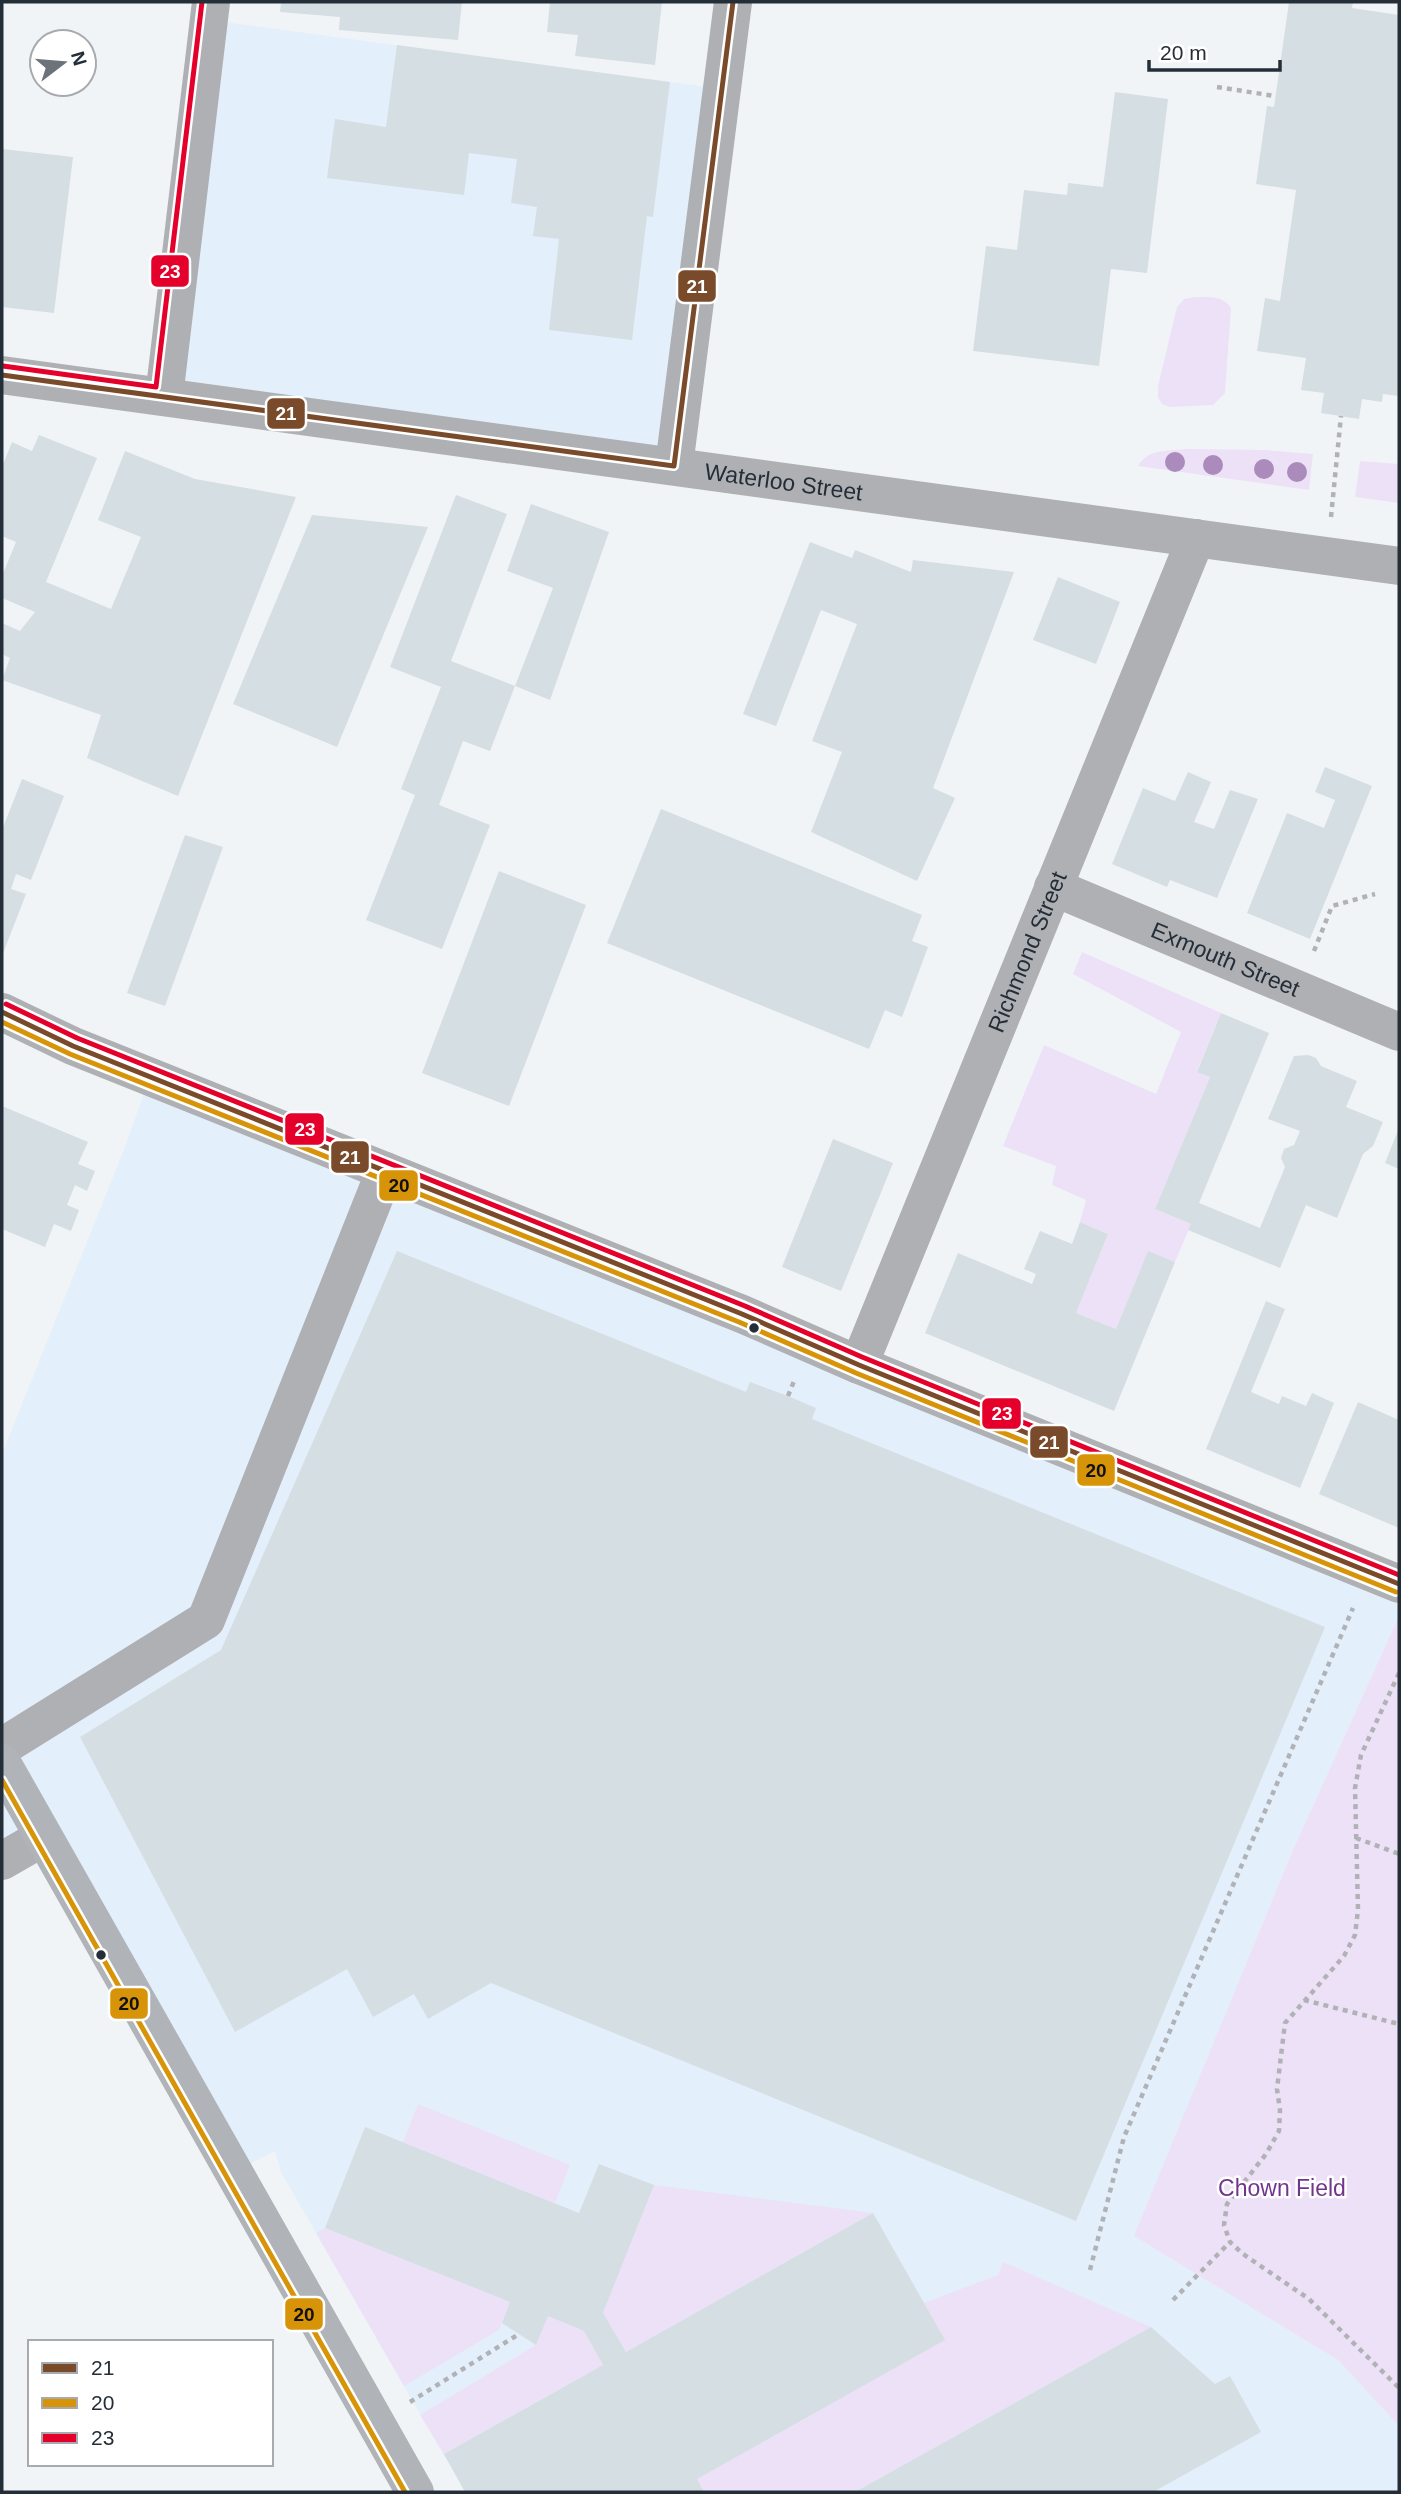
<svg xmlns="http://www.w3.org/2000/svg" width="1401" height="2494" viewBox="0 0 1401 2494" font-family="Arial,sans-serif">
<rect width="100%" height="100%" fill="#f1f4f7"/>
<path fill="#e3effb" d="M209 20 722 89 674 466 164 397Z
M150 1076 1399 1584V1616L1293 1850 1135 2236 1338 2360 1399 2426V2492H465L281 2172 275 2151 232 2173 43 1839 2 1861V1454L125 1147Z"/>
<path fill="#ede1f7" d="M1195 297C1209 297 1223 295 1231 308L1225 393 1213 405 1170 407 1162 404 1158 397V386L1177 307 1184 299Z
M1188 449 1265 450 1313 454 1309 490 1138 466C1148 448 1170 451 1188 449Z
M1360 461 1399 464V503L1355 497Z
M1082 952 1221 1013 1197 1071 1210 1077 1155 1209 1191 1224 1175 1262 1148 1252 1116 1329 1076 1313 1108 1234 1080 1222 1086 1200 1052 1185 1056 1166 1003 1146 1044 1045 1156 1094 1181 1032 1073 974Z
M1399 1616V2426L1338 2360 1134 2236 1293 1850Z
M418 2104 570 2165 555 2203 403 2142Z
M654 2185 873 2213 626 2352 603 2313Z
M325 2228 510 2302 499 2330 404 2386 316 2233Z
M1003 2262 1151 2327 855 2492H704L697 2479 944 2340 924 2303 998 2275Z
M548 2316 584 2331 603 2365 444 2454 420 2415 536 2345Z"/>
<path fill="#d5dee2" d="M281 2H462L458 40 339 30 340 17 280 12Z
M550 2H662L655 65 575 56 578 35 547 32Z
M1289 2H1353L1352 8 1399 15V396L1383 394 1382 402 1362 399 1359 419 1321 413 1324 393 1301 390 1306 358 1257 351 1265 298 1280 301 1296 190 1256 184 1267 106 1274 107Z
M397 45 670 82 653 217 647 216 632 340 549 330 559 239 533 236 537 207 511 203 517 159 469 153 464 195 327 178 335 119 386 127Z
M1115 92 1168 99 1147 273 1111 269 1099 366 973 351 986 246 1017 250 1024 190 1067 195 1068 183 1103 187Z
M2 149 73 157 54 313 2 307Z
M39 435 97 458 46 582 111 609 141 537 98 520 125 451 195 479 296 497 178 796 87 758 101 715 2 680 10 658 2 654V623L20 631 35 612 2 598V576L16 542 2 536V467L12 442 32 451Z
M456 495 507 514 451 661 515 686 490 751 463 741 439 805 490 825 442 949 366 920 415 795 401 789 441 687 390 667Z
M531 504 609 532 550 700 515 686 553 588 507 571Z
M312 515 428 527 337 747 233 704Z
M810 542 852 558 855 550 911 572 913 560 1014 572 933 788 955 798 917 881 811 832 842 752 812 741 857 624 821 610 776 726 743 714Z
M1058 577 1120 602 1096 664 1033 640Z
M1325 767 1372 786 1310 939 1247 913 1287 813 1324 828 1335 800 1315 792Z
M1188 772 1211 782 1194 822 1214 829 1230 790 1258 799 1217 898 1170 880 1167 887 1112 864 1143 788 1175 801Z
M22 779 64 796 31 880 16 874 11 889 26 894 2 956V830Z
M661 809 922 915 912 941 928 947 902 1017 885 1010 869 1049 607 943Z
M185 835 223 847 165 1006 127 993Z
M499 871 586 905 509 1106 422 1073Z
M1221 1013 1269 1033 1199 1203 1260 1228 1285 1167 1281 1158 1284 1149 1294 1145 1300 1131 1268 1119 1294 1056 1308 1055 1316 1058 1321 1066 1357 1081 1346 1107 1383 1122 1373 1146 1363 1154 1337 1218 1306 1205 1280 1268 1188 1230 1191 1224 1155 1209 1210 1077 1197 1072Z
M2 1106 88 1142 78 1164 95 1171 87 1191 75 1185 67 1205 79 1210 71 1231 54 1224 45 1247 2 1229Z
M1399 1128V1169L1385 1163Z
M833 1139 893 1163 841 1291 782 1267Z
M1080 1222 1108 1234 1076 1313 1116 1329 1148 1251 1175 1262 1114 1411 925 1333 958 1253 1032 1284 1036 1274 1024 1269 1040 1231 1072 1244Z
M397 1251 746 1392 750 1382 788 1396 816 1408 812 1419 1325 1627 1076 2221 491 1983 428 2019 414 1994 373 2017 347 1969 235 2032 80 1737 221 1650Z
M1266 1301 1285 1309 1251 1392 1279 1404 1282 1396 1306 1406 1312 1393 1334 1403 1300 1488 1206 1449Z
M1358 1402 1399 1420V1528L1319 1494Z
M365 2127 579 2213 599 2164 654 2185 603 2313 626 2352 873 2213 945 2340 697 2479 704 2492H465L444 2454 603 2365 584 2331 548 2316 536 2345 502 2323 510 2302 325 2228Z
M1151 2327 1215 2384 1230 2376 1261 2432 1153 2492H855Z"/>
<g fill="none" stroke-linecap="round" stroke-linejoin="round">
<path stroke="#b0b2b6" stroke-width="4.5" stroke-dasharray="5 5" stroke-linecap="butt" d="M1217 87 1275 96
M1331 517 1341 416
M1314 951 1332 906 1375 894
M788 1396 794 1381
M1399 1673 1361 1755 1355 1788 1358 1910 1355 1935 1344 1956 1285 2023 1277 2089 1280 2110 1279 2131 1266 2154 1227 2204 1224 2225 1230 2242 1243 2254 1309 2299 1399 2388
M1356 1838 1399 1854
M1304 2000 1399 2024
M1090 2270 1124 2137 1353 1608
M1173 2300 1230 2242
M410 2402 519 2334"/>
<g stroke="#afb0b4" stroke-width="38">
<path id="s1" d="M2 375 1399 566"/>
<path d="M164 397 211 2"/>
<path d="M674 466 733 2"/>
<path id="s2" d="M1053 887 1399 1032"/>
<path d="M2 1012 73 1046 742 1314 859 1365 1399 1584"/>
<path id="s3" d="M859 1365 1196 538"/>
<path d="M2 1747 206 1620 385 1171"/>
<path d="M2 1861 42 1838"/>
</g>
<path stroke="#b0b3b7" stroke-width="38" d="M2 1763 415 2492"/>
<defs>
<path id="bus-1" d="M2 375 674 466 733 2
M2 1012 73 1046 742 1314 859 1365 1399 1584"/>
<path id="bus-2" d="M2 1022 70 1054 739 1322 856 1373 1396 1592
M2 1780 405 2492"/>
<path id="bus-3" d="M3 366 156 387 202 2
M6 1004 77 1038 745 1306 862 1357 1399 1575"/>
</defs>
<use href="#bus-1" stroke="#fff" stroke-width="10"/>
<use href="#bus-2" stroke="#fff" stroke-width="10"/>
<use href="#bus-3" stroke="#fff" stroke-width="10"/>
<use href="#bus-1" stroke="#7a4b2a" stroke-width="5"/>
<use href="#bus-2" stroke="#d79408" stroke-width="5"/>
<use href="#bus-3" stroke="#e4002b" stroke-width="5"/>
</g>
<g fill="#ab8bbc">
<circle cx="1175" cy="462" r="10"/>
<circle cx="1213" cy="465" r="10"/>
<circle cx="1264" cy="469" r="10"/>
<circle cx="1297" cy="472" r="10"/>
</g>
<g fill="#242e38" stroke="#fff" stroke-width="2.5">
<circle cx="754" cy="1328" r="6"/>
<circle cx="101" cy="1955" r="6"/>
</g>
<g text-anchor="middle" stroke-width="5" stroke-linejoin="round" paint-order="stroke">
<g font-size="23" fill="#242e38" stroke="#fff">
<text dy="8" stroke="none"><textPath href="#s1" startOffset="789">Waterloo Street</textPath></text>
<text dy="8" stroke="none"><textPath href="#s3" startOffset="446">Richmond Street</textPath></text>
<text dy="8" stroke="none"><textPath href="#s2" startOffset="187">Exmouth Street</textPath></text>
</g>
<g font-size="23" fill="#71358c" stroke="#fff">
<text x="1282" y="2196">Chown Field</text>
</g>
</g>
<g stroke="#fff" stroke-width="2.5">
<rect x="150" y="254" width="40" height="34" rx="7" fill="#e4002b"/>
<rect x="677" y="269" width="40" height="34" rx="7" fill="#7a4b2a"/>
<rect x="266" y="397" width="40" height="33" rx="7" fill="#7a4b2a"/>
<rect x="284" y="1112" width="41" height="34" rx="7" fill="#e4002b"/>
<rect x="330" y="1140" width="40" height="34" rx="7" fill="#7a4b2a"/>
<rect x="378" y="1169" width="41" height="33" rx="7" fill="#d79408"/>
<rect x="981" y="1397" width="41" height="33" rx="7" fill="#e4002b"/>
<rect x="1029" y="1425" width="40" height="34" rx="7" fill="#7a4b2a"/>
<rect x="1076" y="1453" width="40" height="34" rx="7" fill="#d79408"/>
<rect x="109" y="1987" width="40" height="33" rx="7" fill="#d79408"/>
<rect x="284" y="2297" width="40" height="34" rx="7" fill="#d79408"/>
</g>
<g font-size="19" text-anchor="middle" font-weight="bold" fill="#fff">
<text x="170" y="278">23</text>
<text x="697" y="293">21</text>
<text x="286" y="420">21</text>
<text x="305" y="1136">23</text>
<text x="350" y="1164">21</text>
<text x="1002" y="1420">23</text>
<text x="1049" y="1449">21</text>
</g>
<g font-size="19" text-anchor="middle" font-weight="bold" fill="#111">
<text x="399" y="1192">20</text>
<text x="1096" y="1477">20</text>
<text x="129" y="2010">20</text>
<text x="304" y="2321">20</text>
</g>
<rect width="1401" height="2494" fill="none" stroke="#242e38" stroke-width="7"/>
<rect x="28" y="2340" width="245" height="126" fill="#ffffff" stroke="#a7abaf" stroke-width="2"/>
<rect x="42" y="2363" width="35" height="10" fill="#7a4b2a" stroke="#a7abaf" stroke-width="2"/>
<text x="91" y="2375" font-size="21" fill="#242e38">21</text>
<rect x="42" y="2398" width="35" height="10" fill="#d79408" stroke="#a7abaf" stroke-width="2"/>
<text x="91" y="2410" font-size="21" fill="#242e38">20</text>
<rect x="42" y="2433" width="35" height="10" fill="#e4002b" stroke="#a7abaf" stroke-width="2"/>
<text x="91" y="2445" font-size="21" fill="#242e38">23</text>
<g transform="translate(63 63) rotate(74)"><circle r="33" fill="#ffffff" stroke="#a7abaf" stroke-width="2"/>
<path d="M0-5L12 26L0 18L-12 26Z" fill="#6c737b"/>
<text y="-10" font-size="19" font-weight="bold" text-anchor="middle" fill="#242e38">N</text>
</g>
<path d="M1149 60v10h131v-10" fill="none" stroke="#242e38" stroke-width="3.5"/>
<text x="1160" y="60" font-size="21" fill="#242e38" stroke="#ffffff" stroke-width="5" paint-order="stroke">20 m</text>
</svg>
